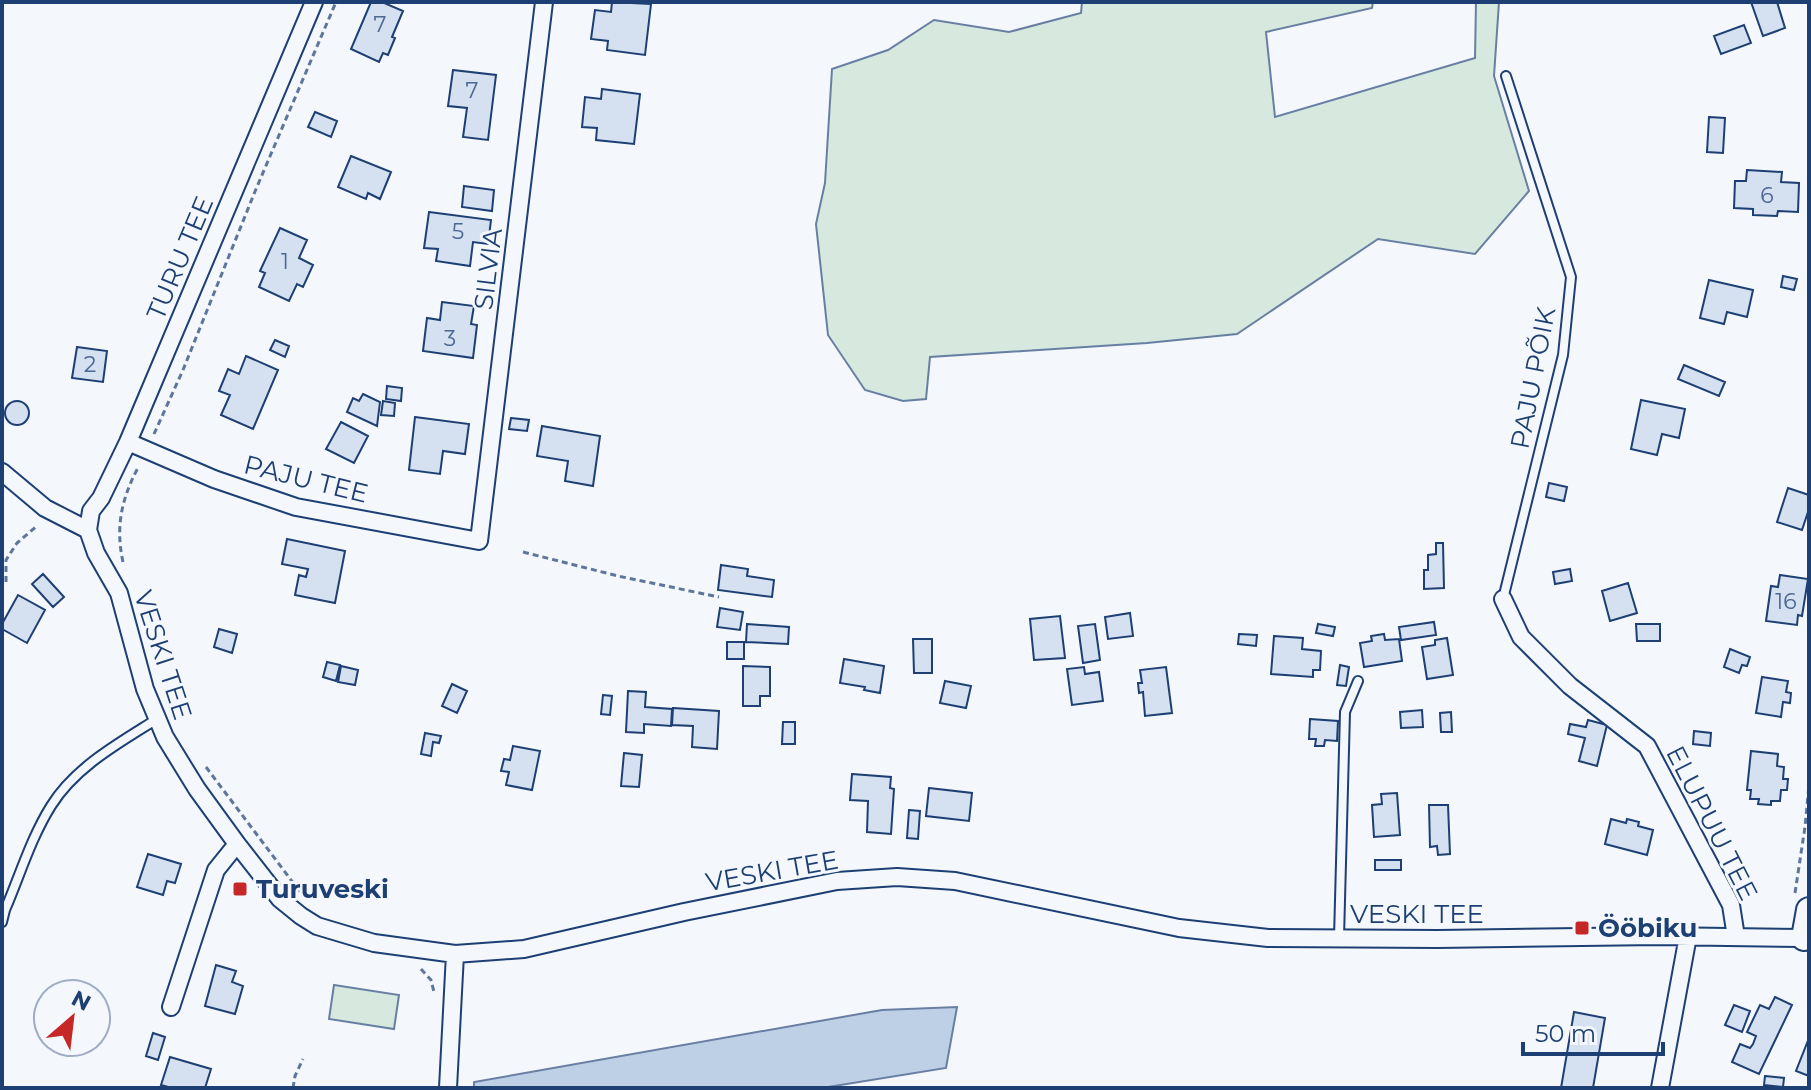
<svg xmlns="http://www.w3.org/2000/svg" width="1811" height="1090" viewBox="0 0 1811 1090" font-family="Montserrat,sans-serif">
<rect width="100%" height="100%" fill="#f4f7fb"/>
<path fill="#d7e8df" stroke="#687fa3" stroke-width="2" d="M1082 2H1373L1372 8 1266 32 1275 117 1475 58 1476 2H1499L1494 76 1529 191 1475 254 1378 239 1237 334 1147 343 930 357 926 399 903 401 865 390 828 335 816 224 825 183 832 69 888 50 934 20 1009 32 1081 13Z
M334 985 399 995 394 1029 329 1019Z"/>
<path fill="#bed0e5" stroke="#687fa3" stroke-width="2" d="M957 1007 946 1068 822 1088H474V1082L882 1010Z"/>
<path fill="#d5e0f0" stroke="#1d3f73" stroke-width="2" d="M371 2H382L403 11 392 37 395 38 388 55 383 53 379 62 351 49Z
M612 2 651 4 645 55 607 50 608 41 591 39 595 10 611 12Z
M1751 2H1777L1785 28 1763 36Z
M1744 25 1751 43 1721 54 1714 36Z
M453 70 496 75 488 140 463 137 467 108 448 106Z
M602 89 640 94 634 144 596 140 597 128 582 127 585 97 601 99Z
M315 112 337 121 331 137 308 127Z
M1709 117 1725 118 1723 153 1707 152Z
M351 156 391 172 380 199 368 193 366 199 338 187Z
M1747 170 1782 172 1781 182 1799 183 1798 212 1778 211 1777 216 1753 215V209L1734 208 1735 181H1746Z
M464 186 494 190 492 211 462 207Z
M429 212 491 220 488 244 473 242 470 266 436 261 438 249 424 248Z
M280 228 307 240 299 258 313 265 303 287 297 284 289 301 259 287 265 273 260 271Z
M1783 276 1797 279 1794 290 1781 287Z
M1709 280 1753 290 1747 317 1727 312 1724 324 1700 318Z
M442 302 474 306 471 324 477 325 473 358 423 351 427 318 440 320Z
M275 340 289 346 285 357 270 350Z
M77 347 107 351 103 382 72 378Z
M246 356 278 370 253 429 221 415 230 395 219 391 228 369 239 374Z
M1684 365 1725 382 1719 396 1678 379Z
M387 386 402 388 401 401 386 399Z
M363 394 380 402 377 426 347 412 353 398 359 401Z
M1641 400 1685 409 1679 438 1662 434 1657 455 1631 449Z
M383 401 395 403 394 416 381 415Z
M5 413a12 12 0 1 1 24 0a12 12 0 1 1-24 0Z
M415 417 469 424 465 454 443 451 440 474 409 470Z
M511 418 529 420 527 431 509 429Z
M341 422 368 436 354 463 326 449Z
M542 426 600 436 593 486 565 481 568 461 537 456Z
M1549 483 1567 487 1564 501 1546 497Z
M1788 488 1809 495V509L1802 530 1777 522Z
M287 539 345 551 335 603 295 595 299 575 306 577 308 569 282 564Z
M1436 543H1443L1444 588 1424 589V570H1428V555L1436 554Z
M721 565 748 569 747 576 774 580 772 597 718 590Z
M1570 569 1572 581 1555 584 1553 572Z
M43 574 64 597 53 607 32 584Z
M1780 575 1808 579 1802 616 1798 615 1797 625 1766 621 1771 586 1778 587Z
M1628 583 1637 613 1610 621 1602 591Z
M18 595 45 610 27 643 2 629V624Z
M720 608 743 612 740 630 717 627Z
M1130 613 1133 636 1108 639 1105 617Z
M1060 616 1065 658 1034 660 1030 619Z
M1434 622 1436 635 1401 640 1399 627Z
M747 624 789 627 788 644 746 642Z
M1095 624 1100 660 1083 663 1078 626Z
M1318 624 1335 627 1333 636 1316 633Z
M1636 624H1660V641H1637Z
M219 629 237 634 232 653 214 647Z
M1239 634 1257 635 1256 646 1238 644Z
M1384 634 1385 640 1399 639 1402 661 1364 667 1360 643 1372 641 1371 636Z
M1274 636 1303 638 1302 649 1321 651 1320 670H1313V677L1271 674Z
M1447 638 1453 675 1427 679 1422 647 1435 645V640Z
M913 639H932V673H914Z
M727 642H744V659H727Z
M1730 649 1750 657 1747 666 1742 665 1739 673 1724 667Z
M844 659 884 666 880 693 864 690 865 687 840 683Z
M327 662 340 665 336 681 323 677Z
M1340 665 1349 667 1346 686 1337 685Z
M341 666 358 670 355 685 338 682Z
M743 666 770 667V696H760V706H743Z
M1084 667 1085 674 1099 672 1103 701 1072 705 1067 669Z
M1166 667 1172 713 1145 716 1143 692 1139 693 1138 683H1142L1140 670Z
M1762 677 1788 681 1786 692 1791 693 1790 703 1783 702 1781 717 1756 713Z
M945 681 971 686 966 708 940 703Z
M452 684 467 691 457 713 442 706Z
M628 691 646 692 645 707 672 709 671 726 644 724V733L626 732Z
M603 695 612 696 610 715 601 714Z
M673 708 719 711 717 749 692 747 693 726 672 725Z
M1422 710 1423 727 1401 728 1400 712Z
M1451 712 1452 732H1441L1440 713Z
M1310 719 1338 721 1337 741 1325 740 1324 746H1315L1316 739H1309Z
M1588 720 1607 725 1597 766 1579 761 1585 738 1568 734 1570 724 1586 727Z
M783 722H795V744H782Z
M1694 731 1711 733 1710 746 1693 744Z
M425 733 441 736 439 743 433 742 431 756 421 754Z
M513 746 540 751 532 790 506 785 509 772 501 771 504 759 510 760Z
M1751 751 1778 754 1777 766 1784 767 1783 779H1788L1787 790H1781L1780 801H1771V805L1758 804 1759 799H1750L1751 790H1747Z
M624 753 642 755 639 787 621 786Z
M852 774 891 777 890 788 894 789 891 834 867 832 868 801 850 800Z
M929 788 972 793 969 821 926 816Z
M1397 793 1400 835 1374 837 1372 805 1382 804 1381 794Z
M1429 805H1448L1450 854 1438 855 1437 846 1430 847Z
M909 810 920 811 918 839 907 838Z
M1611 819 1626 823 1627 819 1639 822 1638 826 1653 830 1647 855 1605 844Z
M148 854 181 864 175 883 167 881 163 895 137 887Z
M1375 860H1401V870H1375Z
M216 965 236 971 232 982 243 986 235 1014 205 1006Z
M1775 997 1792 1005 1759 1074 1732 1062 1740 1044 1750 1048 1753 1044 1756 1036 1747 1032 1760 1005 1769 1009Z
M1734 1005 1750 1011 1742 1032 1725 1025Z
M1574 1012 1605 1018 1593 1088H1561Z
M153 1033 165 1037 158 1060 146 1056Z
M1809 1038V1076L1796 1071Z
M170 1057 211 1069 205 1088H172L161 1085Z
M1765 1076 1784 1078 1783 1087 1764 1085Z"/>
<g fill="none" stroke-linecap="round" stroke-linejoin="round">
<defs>
<path id="lane" d="M1503 599 1563 355 1571 277 1506 76
M2 922 5 910C20 875 31 838 51 806 75 767 119 743 157 719
M1339 938 1345 712 1358 681"/>
<path id="street" d="M128 442 214 479 296 507 479 541 544 2
M2 472 45 508 88 530 96 553 119 593 145 689 165 737 197 789 237 844 280 899 301 916 317 926 374 943 455 954 524 949 684 912 837 881 897 877 955 881 1179 928 1268 938 1438 939 1658 936 1804 938 1809 940
M88 530 91 511 101 498 128 442 314 2
M1503 599 1521 637 1570 686 1647 746 1731 905 1736 937
M171 1007 216 870 237 844
M448 1088 455 954
M1660 1088 1688 936"/>
<path id="secondary" d="M1804 938 1809 910"/>
</defs>
<use href="#lane" stroke="#1d3f73" stroke-width="12"/>
<use href="#street" stroke="#1d3f73" stroke-width="20"/>
<use href="#secondary" stroke="#1d3f73" stroke-width="28"/>
<path stroke="#5e769c" stroke-width="3" stroke-dasharray="6 4" stroke-linecap="butt" d="M154 434 183 370 256 189 336 2
M523 552 618 576 719 597
M123 562C115 526 122 497 139 466
M6 582V560L17 543 38 525
M206 767 300 892
M1795 893 1805 827 1809 785
M421 969 431 980 434 992
M293 1088 295 1076 303 1059"/>
<use href="#lane" stroke="#f4f7fb" stroke-width="8"/>
<use href="#street" stroke="#f4f7fb" stroke-width="16"/>
<use href="#secondary" stroke="#f4f7fb" stroke-width="24"/>
</g>
<g fill="#c62828" stroke="#f4f7fb" stroke-width="3">
<rect x="232" y="881" width="16" height="16" rx="4"/>
<rect x="1574" y="920" width="16" height="16" rx="4"/>
</g>
<g text-anchor="middle" stroke-width="6" stroke-linejoin="round" paint-order="stroke">
<g font-size="22" fill="#4b6792">
<text x="380" y="32">7</text>
<text x="472" y="98">7</text>
<text x="1767" y="203">6</text>
<text x="458" y="239">5</text>
<text x="285" y="269">1</text>
<text x="450" y="346">3</text>
<text x="90" y="372">2</text>
<text x="1786" y="609">16</text>
</g>
<g font-size="26" fill="#1d3f73" stroke="#f4f7fb">
<text transform="translate(180 258) rotate(-67)" y="9">TURU TEE</text>
<text transform="translate(488 269) rotate(-83)" y="9">SILVIA</text>
<text transform="translate(1533 378) rotate(-79)" y="9">PAJU PÕIK</text>
<text transform="translate(306 479) rotate(14)" y="9">PAJU TEE</text>
<text transform="translate(163 655) rotate(72)" y="9">VESKI TEE</text>
<text transform="translate(1712 823) rotate(63)" y="9">ELUPUU TEE</text>
<text transform="translate(772 871) rotate(-10)" y="9">VESKI TEE</text>
<text x="1417" y="923">VESKI TEE</text>
</g>
<g font-size="26" font-weight="bold" fill="#1d3f73" stroke="#f4f7fb" text-anchor="start">
<text x="256" y="898">Turuveski</text>
<text x="1598" y="937">Ööbiku</text>
</g>
</g>
<rect width="1811" height="1090" fill="none" stroke="#1d3f73" stroke-width="8"/>
<g transform="translate(72 1018) rotate(28)"><circle r="38" fill="#f4f7fb" stroke="#9eadc5" stroke-width="2"/>
<path d="M0-6L14 30L0 20L-14 30Z" fill="#c62828"/>
<text y="-12" font-size="22" font-weight="bold" text-anchor="middle" fill="#1d3f73">N</text>
</g>
<path d="M1523 1042v12h140v-12" fill="none" stroke="#1d3f73" stroke-width="4"/>
<text x="1535" y="1042" font-size="24" fill="#1d3f73" stroke="#f4f7fb" stroke-width="6" paint-order="stroke">50 m</text>
</svg>
